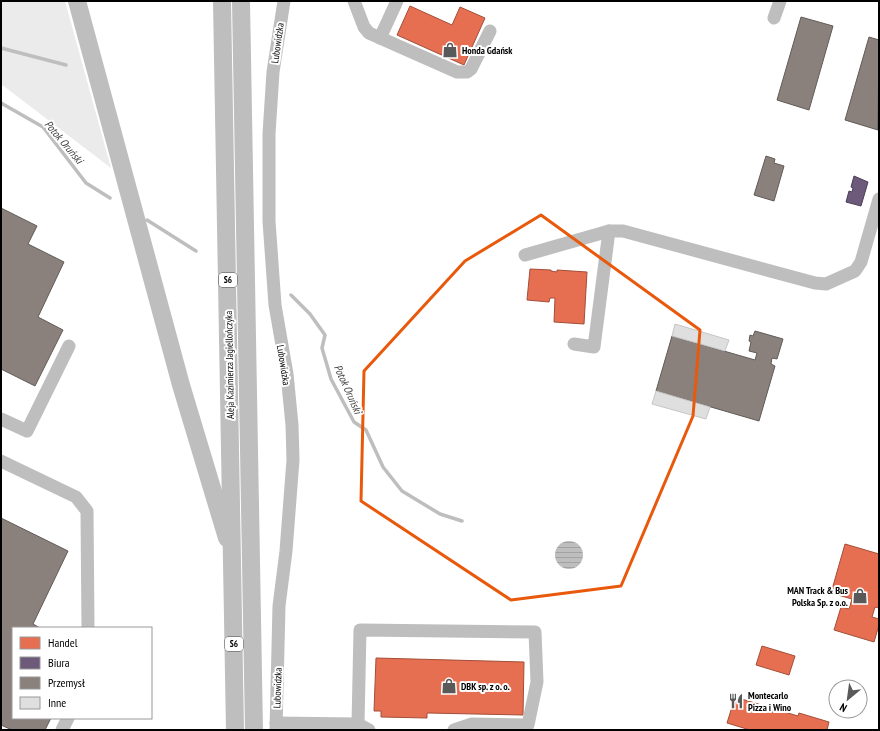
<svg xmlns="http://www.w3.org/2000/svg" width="880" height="731" viewBox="0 0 880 731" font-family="'PT Sans Narrow',sans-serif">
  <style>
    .grass { fill: #ebebeb }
    .water { fill: url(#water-rules) }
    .shops { fill: #e76f51; stroke: #a24e39 }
    .offices { fill: #6d597a; stroke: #4c3e55 }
    .industry { fill: #8a817c; stroke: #615a57 }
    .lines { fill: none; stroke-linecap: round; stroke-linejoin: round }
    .stream { stroke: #bebebe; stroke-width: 3.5 }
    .building { fill: #dfdfdf; stroke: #c6c6c6 }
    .minor { stroke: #bebebe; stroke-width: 13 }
    .highway { stroke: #bebebe; stroke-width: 18 }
    .marked { fill: none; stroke: #e8590c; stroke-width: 3; stroke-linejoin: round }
    .labels { text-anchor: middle; stroke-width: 4; stroke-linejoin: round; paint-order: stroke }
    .shield { fill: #fff; stroke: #4c4c4c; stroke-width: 1 }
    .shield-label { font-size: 9px; font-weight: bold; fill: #000 }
    .street-label { font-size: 10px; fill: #000; stroke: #fff }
    .poi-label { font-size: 10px; font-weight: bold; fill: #000; stroke: #fff; text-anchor: start }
    .water-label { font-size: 11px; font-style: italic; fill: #434343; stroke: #fff }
  </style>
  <defs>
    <pattern id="water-rules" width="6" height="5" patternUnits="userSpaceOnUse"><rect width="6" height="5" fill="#bebebe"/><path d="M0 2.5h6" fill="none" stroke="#a2a2a2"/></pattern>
  </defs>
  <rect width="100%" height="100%" fill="#fff"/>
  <!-- grass -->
  <path class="grass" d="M 1,1 L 65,1 L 111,168 L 1,84 Z"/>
  <!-- water -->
  <circle class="water" cx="569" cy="555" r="14"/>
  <!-- shops -->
  <g class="shops">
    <path d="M 410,6 L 452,25 L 460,7 L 485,18 L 464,65 L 397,35 Z"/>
    <path d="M 530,269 L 551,270 L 551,271 L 557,272 L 557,270 L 587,272 L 584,324 L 554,322 L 555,298 L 550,298 L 549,302 L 527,300 Z"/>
    <path d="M 845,544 L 879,554 L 879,608 L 875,607 L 872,617 L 879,619 L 879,625 L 874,642 L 834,630 L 841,607 L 849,609 L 852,599 L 831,593 Z"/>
    <path d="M 762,646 L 795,656 L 789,675 L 756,665 Z"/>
    <path d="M 376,658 L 524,662 L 523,715 L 427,713 L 427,718 L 381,717 L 381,711 L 374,711 Z"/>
    <path d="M 735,697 L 798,716 L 799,713 L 829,722 L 827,730 L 750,730 L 727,723 Z"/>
  </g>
  <!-- offices -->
  <path class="offices" d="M 854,176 L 868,182 L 861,206 L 846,202 L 849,191 L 852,192 L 853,188 L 851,187 Z"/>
  <!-- industry -->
  <g class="industry">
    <path d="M 801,17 L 833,26 L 809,110 L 777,100 Z"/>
    <path d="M 869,37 L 879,40 L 878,130 L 845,120 Z"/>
    <path d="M 766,156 L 775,159 L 774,163 L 784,166 L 774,201 L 754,195 Z"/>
    <path d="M 1,208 L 37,226 L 28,244 L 64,262 L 38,317 L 63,330 L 35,386 L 1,369 Z"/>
    <path d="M 755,331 L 783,339 L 777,359 L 772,358 L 771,364 L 775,366 L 759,421 L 656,391 L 672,336 L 755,360 L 757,353 L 749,351 L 751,342 L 749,341 L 750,335 L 753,336 Z"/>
    <path d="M 1,518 L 68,551 L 33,624 L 40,628 L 13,628 L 13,718 L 51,718 L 45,730 L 12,730 L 1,725 Z"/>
  </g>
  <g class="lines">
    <!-- stream -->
    <g class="stream">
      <path d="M 1,48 L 66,65"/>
      <path d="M 1,103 L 43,127 L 86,183 L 110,198"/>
      <path d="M 147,220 L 196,251"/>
      <path d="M 291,295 L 310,314 L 325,335 L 322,348 L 331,379 L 354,422 L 366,430 L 383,467 L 402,491 L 440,514 L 462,521"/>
    </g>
  </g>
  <!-- building -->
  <g class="building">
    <path d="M 675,324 L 729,340 L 725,351 L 672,336 Z"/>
    <path d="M 656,391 L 710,407 L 706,419 L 652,404 Z"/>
  </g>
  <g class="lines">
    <!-- minor -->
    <g class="minor">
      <path d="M 354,1 L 364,27 L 369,33 L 457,72 L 467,72 L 471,69 L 490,31"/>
      <path d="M 774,18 L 780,1"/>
      <path d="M 380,38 L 397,1"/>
      <path d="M 525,255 L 609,231 L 623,231 L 815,283 L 826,284 L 855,271 L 861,262 L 879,199"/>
      <path d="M 574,344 L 594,347 L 609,231"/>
      <path d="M 1,419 L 27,431 L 69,346"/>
      <path d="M 1,461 L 76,497 L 87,511 L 88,628"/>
      <path d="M 276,723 L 358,724 L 369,730"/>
      <path d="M 358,724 L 360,630 L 535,632 L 537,682 L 528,725 L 472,724 L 454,730"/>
      <path d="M 62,730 L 68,718"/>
      <path d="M 276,730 L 279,606 L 286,551 L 293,460 L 292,425 L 287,374 L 275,305 L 269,221 L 269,134 L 273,72 L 284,1"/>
    </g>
    <!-- highway -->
    <g class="highway">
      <path d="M 77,1 L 181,385 L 227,538"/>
      <path d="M 222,1 L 235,730"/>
      <path d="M 241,1 L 254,730"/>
    </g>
  </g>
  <!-- marked area -->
  <path class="marked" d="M 541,215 L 700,330 L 693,416 L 621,586 L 511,600 L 361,501 L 364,371 L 465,261 Z"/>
  <!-- icons -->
  <defs>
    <g id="shop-bare" transform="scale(1.2)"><path d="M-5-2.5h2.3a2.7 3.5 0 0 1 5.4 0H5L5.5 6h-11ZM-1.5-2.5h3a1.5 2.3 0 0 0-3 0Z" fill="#595959" stroke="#fff" stroke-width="2.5" paint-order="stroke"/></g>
    <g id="restaurant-bare" transform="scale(1.2)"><path d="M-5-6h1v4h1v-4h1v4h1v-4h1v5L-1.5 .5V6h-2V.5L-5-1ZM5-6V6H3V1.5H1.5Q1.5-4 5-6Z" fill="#595959" stroke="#fff" stroke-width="2.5" paint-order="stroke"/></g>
  </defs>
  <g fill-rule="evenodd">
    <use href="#shop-bare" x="450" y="50"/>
    <use href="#shop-bare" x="860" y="596"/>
    <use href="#shop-bare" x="449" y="686"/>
    <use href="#restaurant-bare" x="736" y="701"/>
  </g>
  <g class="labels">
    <!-- shield labels -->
    <g class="shield">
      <rect x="219" y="273" width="18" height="14" rx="3"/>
      <rect x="225" y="637" width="18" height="14" rx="3"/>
    </g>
    <g class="shield-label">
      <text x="228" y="283">S6</text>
      <text x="234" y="647">S6</text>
    </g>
    <!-- street labels -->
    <g class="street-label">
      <text transform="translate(277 43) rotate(-82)" y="4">Lubowidzka</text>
      <text transform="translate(229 365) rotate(-91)" y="4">Aleja Kazimierza Jagiellończyka</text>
      <text transform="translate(284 365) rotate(81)" y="4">Lubowidzka</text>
      <text transform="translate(277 688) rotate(-88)" y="4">Lubowidzka</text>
    </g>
    <!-- poi labels -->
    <g class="poi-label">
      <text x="462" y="54">Honda Gdańsk</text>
      <text x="848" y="594" text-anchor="end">MAN Track &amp; Bus<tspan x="848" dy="12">Polska Sp. z o.o.</tspan></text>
      <text x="461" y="690">DBK sp. z o. o.</text>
      <text x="748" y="699">Montecarlo<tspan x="748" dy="12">Pizza i Wino</tspan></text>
    </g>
    <!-- water labels -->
    <g class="water-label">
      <text transform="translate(64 142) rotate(50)" y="4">Potok Oruński</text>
      <text transform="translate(348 389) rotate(66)" y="4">Potok Oruński</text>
    </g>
  </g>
  <!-- border -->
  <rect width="880" height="731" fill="none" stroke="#000000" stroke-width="4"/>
  <!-- legend -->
  <rect x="12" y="627" width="140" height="92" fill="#ffffff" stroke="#999999"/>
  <rect x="20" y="637" width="20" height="12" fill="#e76f51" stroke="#999999"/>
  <text x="48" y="647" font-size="12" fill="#000000">Handel</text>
  <rect x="20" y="657" width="20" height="12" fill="#6d597a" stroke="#999999"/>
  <text x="48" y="667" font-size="12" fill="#000000">Biura</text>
  <rect x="20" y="677" width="20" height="12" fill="#8a817c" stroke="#999999"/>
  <text x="48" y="687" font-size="12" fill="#000000">Przemysł</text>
  <rect x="20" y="697" width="20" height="12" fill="#dfdfdf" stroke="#999999"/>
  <text x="48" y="707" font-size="12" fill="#000000">Inne</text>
  <!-- north arrow -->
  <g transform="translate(848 699) rotate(209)"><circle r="19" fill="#ffffff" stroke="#999999"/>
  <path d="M0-3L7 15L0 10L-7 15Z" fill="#595959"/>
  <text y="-6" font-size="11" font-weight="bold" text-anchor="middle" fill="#000000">N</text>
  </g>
</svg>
